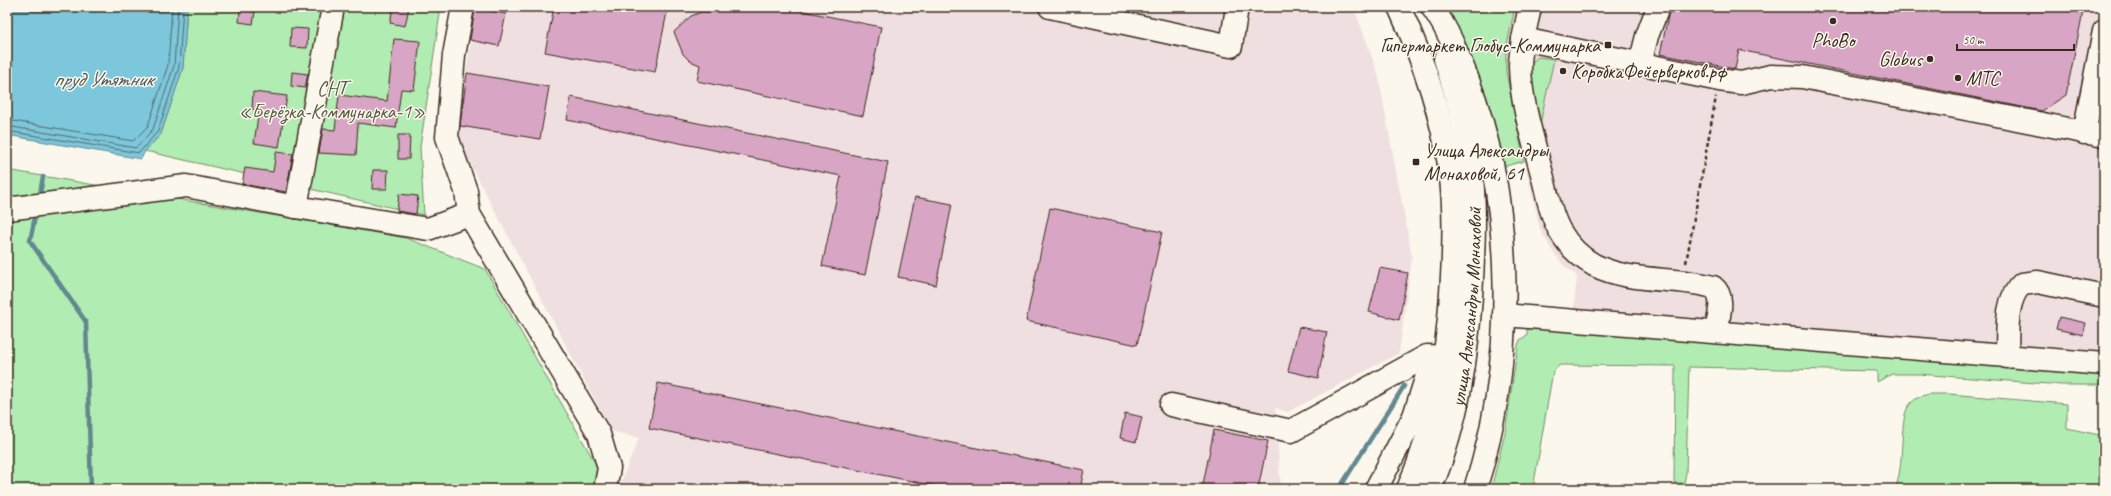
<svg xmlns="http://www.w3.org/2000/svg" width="2111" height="496" viewBox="0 0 2111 496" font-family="Caveat,sans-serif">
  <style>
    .built { fill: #f0dfe0 }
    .green { fill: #b1ecb2; stroke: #768b68 }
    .water { fill: #7cc7db; stroke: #62888f }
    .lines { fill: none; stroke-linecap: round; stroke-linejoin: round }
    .shore { stroke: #55696a; stroke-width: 1 }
    .stream { stroke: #62888f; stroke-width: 4.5 }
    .building { fill: #d8a6c4; stroke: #3b2a1e }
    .minor-casing { stroke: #3b2a1e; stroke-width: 25 }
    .major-casing { stroke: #3b2a1e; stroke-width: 25 }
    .path { stroke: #3b2a1e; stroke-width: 2.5; stroke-dasharray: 4 3; stroke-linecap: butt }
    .minor { stroke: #fbf7ec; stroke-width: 22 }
    .major { stroke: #fbf7ec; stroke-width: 22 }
    .poi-dot { fill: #3b2a1e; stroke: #fbf7ec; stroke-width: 1.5 }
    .labels { text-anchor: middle; stroke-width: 3; stroke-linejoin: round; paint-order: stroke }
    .poi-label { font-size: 20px; fill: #3b2a1e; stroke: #fbf7ec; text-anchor: start }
    .park-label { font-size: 20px; fill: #585a43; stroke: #fbf7ec }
    .street-label { font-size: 20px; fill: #3b2a1e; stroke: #fbf7ec }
    .water-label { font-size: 21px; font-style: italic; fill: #4e5957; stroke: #fbf7ec }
  </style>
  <rect width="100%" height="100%" fill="#fbf7ec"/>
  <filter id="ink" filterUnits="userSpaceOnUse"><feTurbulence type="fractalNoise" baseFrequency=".025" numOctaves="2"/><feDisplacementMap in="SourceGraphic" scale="8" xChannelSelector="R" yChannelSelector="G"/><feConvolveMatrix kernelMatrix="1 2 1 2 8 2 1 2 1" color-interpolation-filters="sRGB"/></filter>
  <g filter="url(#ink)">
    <!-- built -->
    <g class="built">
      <path d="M 478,7 L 1354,7 L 1378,74 L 1412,257 L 1399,353 L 1288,412 L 1275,408 L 1281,489 L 618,489 L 639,438 L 611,431 L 456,137 L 470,47 Z"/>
      <path d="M 1515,7 L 2104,7 L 2104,378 L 1571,335 L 1577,276 L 1563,265 L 1551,249 L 1540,229 L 1511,102 L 1506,72 L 1506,50 Z"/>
    </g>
    <!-- green -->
    <g class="green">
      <path d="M 187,7 L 441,7 L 420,147 L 424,215 L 145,151 L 161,134 L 183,68 Z"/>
      <path d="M 1446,7 L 1515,7 L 1506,50 L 1506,72 L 1524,161 L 1502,167 L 1466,49 Z"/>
      <path d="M 1538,57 L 1554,59 L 1540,124 L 1529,89 L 1531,63 Z"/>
      <path d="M 7,170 L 406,238 L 485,269 L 597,466 L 594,489 L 7,489 Z"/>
      <path d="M 1543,328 L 2104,373 L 2104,385 L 2061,385 L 1919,374 L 1892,374 L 1877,382 L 1877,371 L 1689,367 L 1686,473 L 1684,483 L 1674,483 L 1675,366 L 1560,365 L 1553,371 L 1533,489 L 1491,489 L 1505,433 L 1518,345 L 1520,340 L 1527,335 L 1527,329 Z"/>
      <path d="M 1929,394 L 1949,394 L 2067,404 L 2067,428 L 2104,436 L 2104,489 L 1895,489 C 1905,466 1899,421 1908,407 C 1913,399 1920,396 1929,394 Z"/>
    </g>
    <!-- water -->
    <path class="water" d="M 7,7 L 187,7 L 183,68 L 161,134 L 145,151 L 141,159 L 7,135 Z"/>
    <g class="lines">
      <!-- shore -->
      <g class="shore">
        <path d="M 7,120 L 133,141 L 148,126 L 168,65 L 172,7"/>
        <path d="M 7,126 L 136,148 L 153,129 L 174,66 L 178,7"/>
        <path d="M 7,131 L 139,153 L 158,131 L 179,67 L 183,7"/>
      </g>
      <!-- stream -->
      <g class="stream">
        <path d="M 39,199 L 43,177"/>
        <path d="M 36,212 L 30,241 L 86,322 L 91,489"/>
        <path d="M 1339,489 L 1404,386"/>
      </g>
    </g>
    <!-- building -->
    <g class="building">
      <path d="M 393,7 L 409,7 L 405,26 L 390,23 Z"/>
      <path d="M 554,7 L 668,7 L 655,72 L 545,52 Z"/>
      <path d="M 712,7 L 783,7 L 881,27 L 863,116 L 697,81 L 700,65 L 690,61 L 683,54 L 674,32 L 691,16 L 701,12 L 711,12 Z"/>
      <path d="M 1670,7 L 2084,7 L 2066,95 L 2042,111 L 1739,50 L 1735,69 L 1660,54 Z"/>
      <path d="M 475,8 L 506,14 L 499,46 L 470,40 Z"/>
      <path d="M 240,10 L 255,12 L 253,24 L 239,22 Z"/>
      <path d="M 291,28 L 308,29 L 307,48 L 290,47 Z"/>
      <path d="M 394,39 L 420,41 L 414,90 L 401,89 L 396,128 L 358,123 L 356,155 L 319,153 L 323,129 L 335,130 L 339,95 L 387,101 Z"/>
      <path d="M 292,72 L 308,74 L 305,88 L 291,86 Z"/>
      <path d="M 467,73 L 549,87 L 540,139 L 460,126 Z"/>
      <path d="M 253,92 L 287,96 L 279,147 L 254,143 L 259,110 L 252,109 Z"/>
      <path d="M 571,97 L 888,162 L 865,275 L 822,266 L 841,176 L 567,120 Z"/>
      <path d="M 398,135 L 410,135 L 409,159 L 398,159 Z"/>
      <path d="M 276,152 L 293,154 L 286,192 L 242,184 L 245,168 L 273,172 Z"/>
      <path d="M 373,170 L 388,170 L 387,189 L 372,189 Z"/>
      <path d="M 399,194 L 418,196 L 416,214 L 397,211 Z"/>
      <path d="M 915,197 L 952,204 L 936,285 L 898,277 Z"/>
      <path d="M 1050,208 L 1162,232 L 1137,345 L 1026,321 Z"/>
      <path d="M 1380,268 L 1408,273 L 1399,320 L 1369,312 Z"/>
      <path d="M 2059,317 L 2086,323 L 2083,335 L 2056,329 Z"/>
      <path d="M 1299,327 L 1327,332 L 1318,378 L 1288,371 Z"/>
      <path d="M 658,383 L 1084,470 L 1080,489 L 951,489 L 649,428 Z"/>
      <path d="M 1125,413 L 1142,417 L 1136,442 L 1120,438 Z"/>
      <path d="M 1214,430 L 1268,441 L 1258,489 L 1202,489 Z"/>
    </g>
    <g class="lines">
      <!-- minor casing -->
      <g class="minor-casing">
        <g id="minor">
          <path d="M 463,7 L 454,55 L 447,137 L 466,191 L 469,214 L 599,434 L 609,468 L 605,489"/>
          <path d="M 1050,7 L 1231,46 L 1237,7"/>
          <path d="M 1530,7 C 1526,27 1520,46 1520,67 C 1521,103 1533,139 1542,174 C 1547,193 1550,214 1560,231 C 1568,245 1580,257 1594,265 C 1632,284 1674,276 1713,287 C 1726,297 1718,318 1716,332"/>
          <path d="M 1523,39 L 1719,80 L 1741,83 L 1771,76 L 1802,77 L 2104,136"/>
          <path d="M 1640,64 L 1647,36 L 1658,7"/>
          <path d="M 2084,133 L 2104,31"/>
          <path d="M 296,207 L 333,7"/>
          <path d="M 7,209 L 186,186 L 296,207 L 428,229 L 469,214"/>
          <path d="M 1504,315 L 2104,364"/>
          <path d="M 2007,357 C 2008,335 2004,300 2022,284 L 2038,282 L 2104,296"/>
          <path d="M 1171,405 L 1291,431 L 1427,356 L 1446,357"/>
        </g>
      </g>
      <!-- major casing -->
      <g class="major-casing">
        <g id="major">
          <path d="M 1399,7 C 1423,59 1442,114 1450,171 C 1455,206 1454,242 1452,277 C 1448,350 1438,421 1408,489"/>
          <path d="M 1432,7 C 1448,29 1458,55 1468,80 C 1515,204 1516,363 1475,489"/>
          <path d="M 1376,489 L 1414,416 L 1433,357"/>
          <path id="s1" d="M 1430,489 C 1459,423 1468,351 1472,280 C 1474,241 1476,201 1470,162 C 1465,127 1456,93 1445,59"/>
        </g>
      </g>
      <!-- path -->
      <path class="path" d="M 1686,263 L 1716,97"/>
      <!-- minor -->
      <use href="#minor" class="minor"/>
      <!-- major -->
      <use href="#major" class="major"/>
    </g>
  </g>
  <!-- markers -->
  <g class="poi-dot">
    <circle cx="1833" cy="21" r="4"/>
    <rect x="1604" y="41" width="8" height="8" rx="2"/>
    <circle cx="1930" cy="59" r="4"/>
    <circle cx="1563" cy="71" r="4"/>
    <circle cx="1958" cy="78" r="4"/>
    <rect x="1412" y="158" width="8" height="8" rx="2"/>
  </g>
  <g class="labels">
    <!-- poi labels -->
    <g class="poi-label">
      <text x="1833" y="47" text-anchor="middle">PhoBo</text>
      <text x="1600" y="52" text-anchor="end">Гипермаркет Глобус-Коммунарка</text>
      <text x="1922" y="66" text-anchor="end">Globus</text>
      <text x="1571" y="78">КоробкаФейерверков.рф</text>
      <text x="1966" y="85">МТС</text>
      <text x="1424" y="157">Улица Александры<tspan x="1424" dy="23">Монаховой, 61</tspan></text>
    </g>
    <!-- park labels -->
    <g class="park-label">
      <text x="332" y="95">СНТ<tspan x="332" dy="23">«Берёзка-Коммунарка-1»</tspan></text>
    </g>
    <!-- street labels -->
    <g class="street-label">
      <text dy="7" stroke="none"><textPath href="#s1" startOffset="187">улица Александры Монаховой</textPath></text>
    </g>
    <!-- water labels -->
    <g class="water-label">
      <text x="103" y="86">пруд Утятник</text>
    </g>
  </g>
  <!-- margin -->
  <rect width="2111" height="496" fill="none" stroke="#fbf7ec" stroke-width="24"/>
  <rect x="12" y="12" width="2087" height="472" fill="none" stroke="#3b2a1e" stroke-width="1.5" filter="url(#ink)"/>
  <!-- scale -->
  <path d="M1957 44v6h117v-6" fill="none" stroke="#3b2a1e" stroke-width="2"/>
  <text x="1963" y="44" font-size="12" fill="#3b2a1e" stroke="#fbf7ec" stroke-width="3" paint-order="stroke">50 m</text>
</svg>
